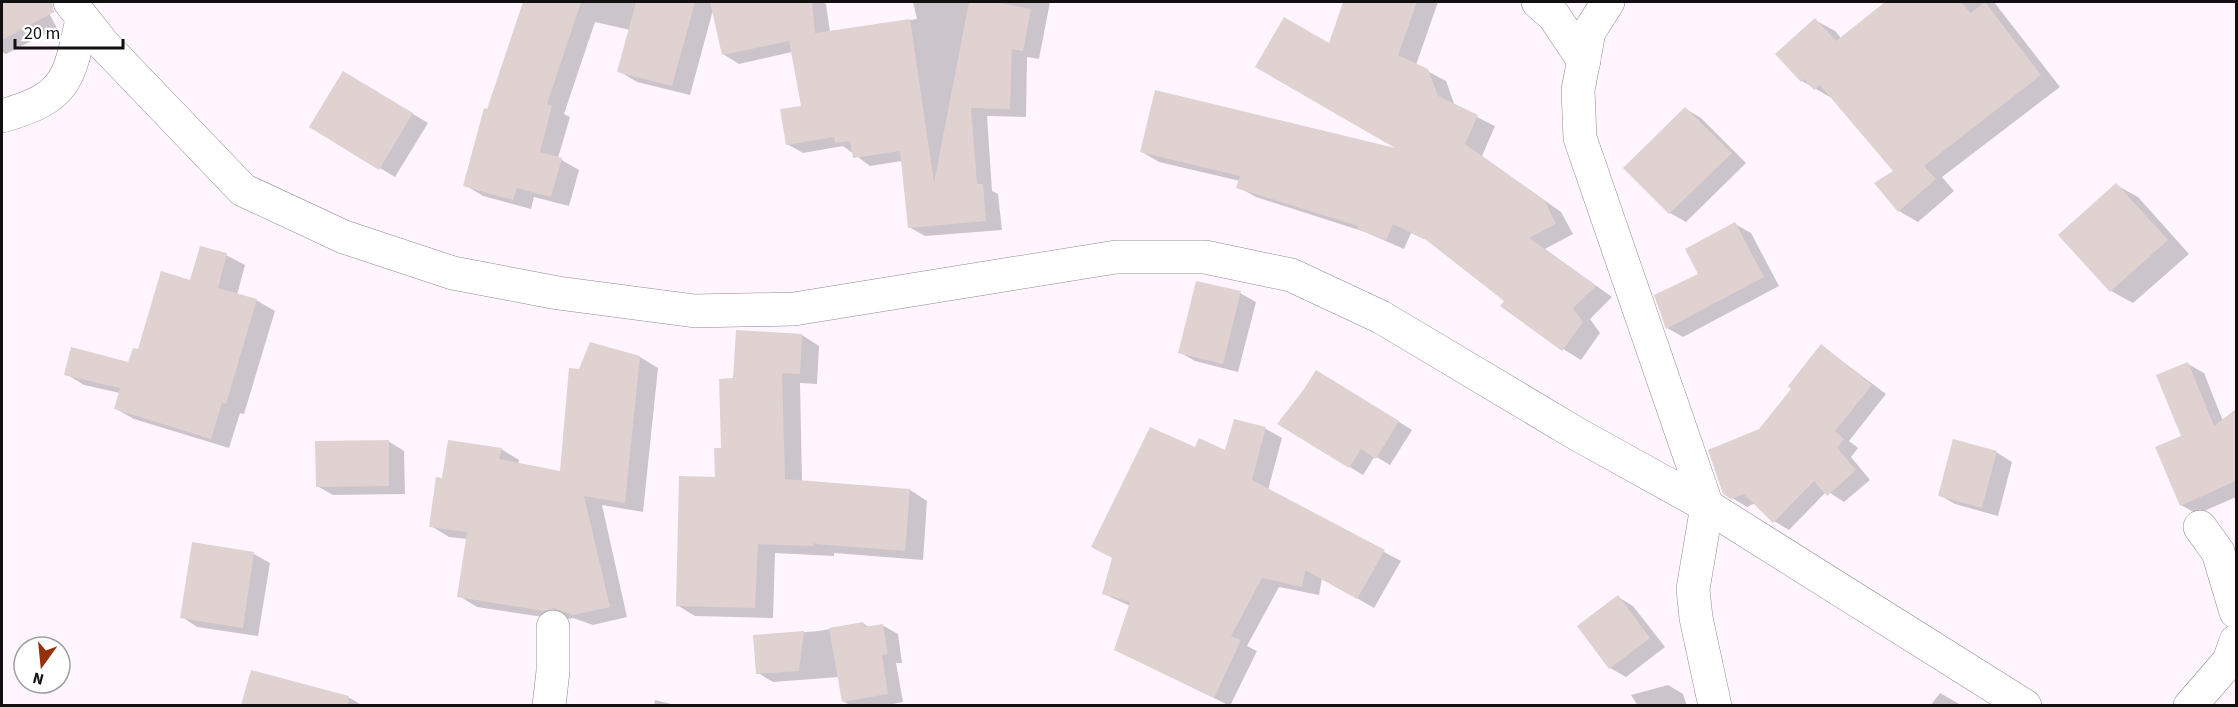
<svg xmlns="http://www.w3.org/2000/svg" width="2238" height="707" viewBox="0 0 2238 707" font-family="'Source Sans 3',sans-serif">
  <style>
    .shadow { fill: #0003 }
    .building { fill: #e0d2d1 }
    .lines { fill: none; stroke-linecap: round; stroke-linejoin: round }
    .minor-casing { stroke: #90888f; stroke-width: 34 }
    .minor { stroke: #fff; stroke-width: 33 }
  </style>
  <rect width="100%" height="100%" fill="#fff5fe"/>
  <!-- shadow -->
  <g class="shadow">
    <path d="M 2,2 L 43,2 L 57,28 L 6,54 L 2,52 Z"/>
    <path d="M 524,2 L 821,2 L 826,4 L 830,32 L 917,19 L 913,2 L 1050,2 L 1039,59 L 1027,57 L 1026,117 L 987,116 L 992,191 L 998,194 L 1002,230 L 925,236 L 909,227 L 902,161 L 870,166 L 843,146 L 803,153 L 787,144 L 802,107 L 792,52 L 739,64 L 723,54 L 713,10 L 690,95 L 637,82 L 619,71 L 630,30 L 595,22 L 564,114 L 570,117 L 558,158 L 579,170 L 569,206 L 534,197 L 531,209 L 483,196 L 465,185 Z"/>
    <path d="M 1345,2 L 1438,2 L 1416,65 L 1446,81 L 1455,106 L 1495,126 L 1482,156 L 1561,212 L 1573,234 L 1545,249 L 1612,297 L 1590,319 L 1600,333 L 1581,360 L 1563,349 L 1506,300 L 1433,243 L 1411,233 L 1404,249 L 1365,232 L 1256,197 L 1238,187 L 1240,181 L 1159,162 L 1142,152 L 1401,152 L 1330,45 Z"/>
    <path d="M 1888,2 L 1994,2 L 2060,87 L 1942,177 L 1954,191 L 1918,222 L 1899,211 L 1877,183 L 1895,171 L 1835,100 L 1802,81 L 1815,20 L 1835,31 L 1842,39 Z"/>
    <path d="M 344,73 L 428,123 L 395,177 L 380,168 Z"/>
    <path d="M 1686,109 L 1701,118 L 1746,163 L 1686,222 L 1670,213 Z"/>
    <path d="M 2116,185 L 2138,197 L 2189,254 L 2133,303 L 2111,291 Z"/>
    <path d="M 1735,224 L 1751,233 L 1779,286 L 1683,337 L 1667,328 Z"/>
    <path d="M 226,255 L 245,265 L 237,295 L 256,300 L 275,311 L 244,414 L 240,413 L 229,448 L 134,419 L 116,409 L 120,393 L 84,385 L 66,374 L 129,364 L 192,281 Z"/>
    <path d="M 1240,293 L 1256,302 L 1238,372 L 1195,361 L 1179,352 Z"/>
    <path d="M 802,335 L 819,346 L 817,384 L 800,383 L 802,482 L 910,490 L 927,501 L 923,560 L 834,553 L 834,556 L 775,553 L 773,618 L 695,616 L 677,605 L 716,479 L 734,380 Z"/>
    <path d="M 1822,346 L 1886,394 L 1849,441 L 1858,448 L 1851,457 L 1870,480 L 1844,502 L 1827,491 L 1789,530 L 1774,521 L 1755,503 L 1747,507 L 1724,493 L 1760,430 L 1793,389 Z"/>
    <path d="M 640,357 L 658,368 L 643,512 L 602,505 L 627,617 L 593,625 L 573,618 L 563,620 L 477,607 L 459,596 L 467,539 L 449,537 L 431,526 L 443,480 L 501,449 L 519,460 L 518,465 L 561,473 L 580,371 Z"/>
    <path d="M 2188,364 L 2204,373 L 2223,421 L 2236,411 L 2236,497 L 2197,514 L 2181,505 Z"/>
    <path d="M 1330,379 L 1412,430 L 1390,465 L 1375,456 L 1363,475 L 1279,423 Z"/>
    <path d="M 1235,420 L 1266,429 L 1282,438 L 1268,490 L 1401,561 L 1374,608 L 1322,578 L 1319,595 L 1279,587 L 1247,646 L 1257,651 L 1230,706 L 1116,650 L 1130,606 L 1104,594 L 1196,449 L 1226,452 Z"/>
    <path d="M 388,441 L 404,451 L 405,494 L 333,495 L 317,486 Z"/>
    <path d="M 1996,452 L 2012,462 L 1998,516 L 1955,504 L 1939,495 Z"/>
    <path d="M 193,544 L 254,554 L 270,563 L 258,636 L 197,627 L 182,617 Z"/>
    <path d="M 1618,597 L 1633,606 L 1665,647 L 1626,677 L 1610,668 Z"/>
    <path d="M 863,623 L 870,628 L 882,625 L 898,634 L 902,663 L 896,663 L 903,702 L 882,706 L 851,706 L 843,701 L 839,677 L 773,682 L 758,673 L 755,636 L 819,631 Z"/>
    <path d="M 252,671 L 350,698 L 363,706 L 243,706 Z"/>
    <path d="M 1668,685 L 1683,694 L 1687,706 L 1638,706 L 1631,695 Z"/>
    <path d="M 1940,693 L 1961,705 L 1962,706 L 1930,706 Z"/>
    <path d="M 655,700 L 679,706 L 654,706 Z"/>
  </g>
  <!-- building -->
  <g class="building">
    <path d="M 2,2 L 52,2 L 54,12 L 2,40 Z"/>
    <path d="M 523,2 L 581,2 L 547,104 L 552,106 L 540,152 L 562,158 L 551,197 L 517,188 L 513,200 L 463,186 L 484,108 L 487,109 Z"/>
    <path d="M 636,2 L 695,2 L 672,86 L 617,72 Z"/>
    <path d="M 710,2 L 812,2 L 815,33 L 910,19 L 934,183 L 969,2 L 995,2 L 1031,9 L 1023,51 L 1012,49 L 1010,109 L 971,108 L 977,184 L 983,184 L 986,221 L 908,228 L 900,151 L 853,158 L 850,141 L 835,143 L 834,137 L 786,145 L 780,109 L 801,106 L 789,41 L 722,55 Z"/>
    <path d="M 1343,2 L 1417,2 L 1398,55 L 1428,69 L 1438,96 L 1478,115 L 1465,144 L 1544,200 L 1556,224 L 1529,238 L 1596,286 L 1573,308 L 1583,322 L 1562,351 L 1500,306 L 1504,301 L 1425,239 L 1393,224 L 1386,240 L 1357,229 L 1358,226 L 1236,188 L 1240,176 L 1140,152 L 1155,90 L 1395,148 L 1255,67 L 1284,17 L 1329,43 Z"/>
    <path d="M 1885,2 L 1961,2 L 1971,13 L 1985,2 L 2041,75 L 1924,166 L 1936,179 L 1898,212 L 1874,183 L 1893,171 L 1820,85 L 1814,90 L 1804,79 L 1801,82 L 1775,54 L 1815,18 L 1836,41 Z"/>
    <path d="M 343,71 L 413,113 L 379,170 L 309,127 Z"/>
    <path d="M 1685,107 L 1732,153 L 1669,214 L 1623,168 Z"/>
    <path d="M 2116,183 L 2168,240 L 2110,292 L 2058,235 Z"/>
    <path d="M 1735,222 L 1764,277 L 1666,329 L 1654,295 L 1698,274 L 1685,249 Z"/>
    <path d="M 200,246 L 227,253 L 218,288 L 257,299 L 226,404 L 222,403 L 211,439 L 114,409 L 120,388 L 64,375 L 71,347 L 128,362 L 133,348 L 138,349 L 161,271 L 190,280 Z"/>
    <path d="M 1196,281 L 1241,291 L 1223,364 L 1178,353 Z"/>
    <path d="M 736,330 L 802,334 L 800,374 L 782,373 L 785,479 L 910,489 L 905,551 L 815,544 L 815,541 L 813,546 L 758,544 L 755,608 L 676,606 L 679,476 L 715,477 L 714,448 L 721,448 L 719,379 L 733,378 Z"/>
    <path d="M 590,342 L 640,356 L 625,503 L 584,496 L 610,607 L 573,615 L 554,608 L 544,611 L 457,597 L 467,532 L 429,527 L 436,477 L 442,478 L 448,440 L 502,448 L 499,459 L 560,471 L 569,368 L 579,369 Z"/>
    <path d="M 1821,344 L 1872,385 L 1835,431 L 1844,439 L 1837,448 L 1856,470 L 1827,496 L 1814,481 L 1773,523 L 1744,494 L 1731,499 L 1723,494 L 1708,450 L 1759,429 L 1791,389 L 1788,386 Z"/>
    <path d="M 2188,362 L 2214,426 L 2236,409 L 2236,481 L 2180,506 L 2155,447 L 2181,436 L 2156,375 Z"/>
    <path d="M 1316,370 L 1399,421 L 1376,459 L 1361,449 L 1349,468 L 1277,424 L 1304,389 Z"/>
    <path d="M 1234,419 L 1266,427 L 1252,480 L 1385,550 L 1357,599 L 1305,570 L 1302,587 L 1262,578 L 1231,636 L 1241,640 L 1214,698 L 1114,650 L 1130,602 L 1102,594 L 1112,558 L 1091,547 L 1150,427 L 1195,447 L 1199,438 L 1225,450 Z"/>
    <path d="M 1953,439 L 1997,451 L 1982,508 L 1938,496 Z"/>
    <path d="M 389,440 L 389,486 L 316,487 L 315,441 Z"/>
    <path d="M 192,542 L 254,552 L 243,628 L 180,618 Z"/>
    <path d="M 1618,595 L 1650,638 L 1609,669 L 1577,626 Z"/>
    <path d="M 863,622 L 864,627 L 883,624 L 888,654 L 882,655 L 888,694 L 842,702 L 829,628 Z"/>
    <path d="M 804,631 L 799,671 L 756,674 L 753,635 Z"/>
    <path d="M 251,670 L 349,696 L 348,705 L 241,705 Z"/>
  </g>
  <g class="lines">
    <!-- minor casing -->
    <g class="minor-casing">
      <g id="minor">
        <path d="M 70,2 L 104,45 L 243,190 L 344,237 L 453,273 L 558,293 L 695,311 L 794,309 L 1116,257 L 1205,257 L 1291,275 L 1381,317 L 1577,434 L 1707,506 L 2025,706"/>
        <path d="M 1538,2 L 1554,16 L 1584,61"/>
        <path d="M 1608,2 L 1589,32 L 1578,90 L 1580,138 L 1707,506 L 1693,589 L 1696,618 L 1715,706"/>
        <path d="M 2,116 C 66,98 69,81 82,19"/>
        <path d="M 2200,527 L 2218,552 L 2236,612"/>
        <path d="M 549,706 L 553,671 L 553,627"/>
        <path d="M 2190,706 L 2229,661 L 2236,641"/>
      </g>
    </g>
    <!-- minor -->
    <use href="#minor" class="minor"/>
  </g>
  <!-- border -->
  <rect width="2238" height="707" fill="none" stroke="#120f11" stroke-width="6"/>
  <!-- north arrow -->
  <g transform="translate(42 665) rotate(195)"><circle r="28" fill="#ffffff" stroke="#a09fa0" stroke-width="1.5"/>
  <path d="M0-4.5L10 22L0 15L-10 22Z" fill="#963009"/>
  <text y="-9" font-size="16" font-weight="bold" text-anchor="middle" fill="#120f11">N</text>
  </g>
  <!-- scale -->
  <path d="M15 39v9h108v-9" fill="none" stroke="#120f11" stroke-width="3"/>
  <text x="24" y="39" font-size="18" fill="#120f11" stroke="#ffffff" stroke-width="4.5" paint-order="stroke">20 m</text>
</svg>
